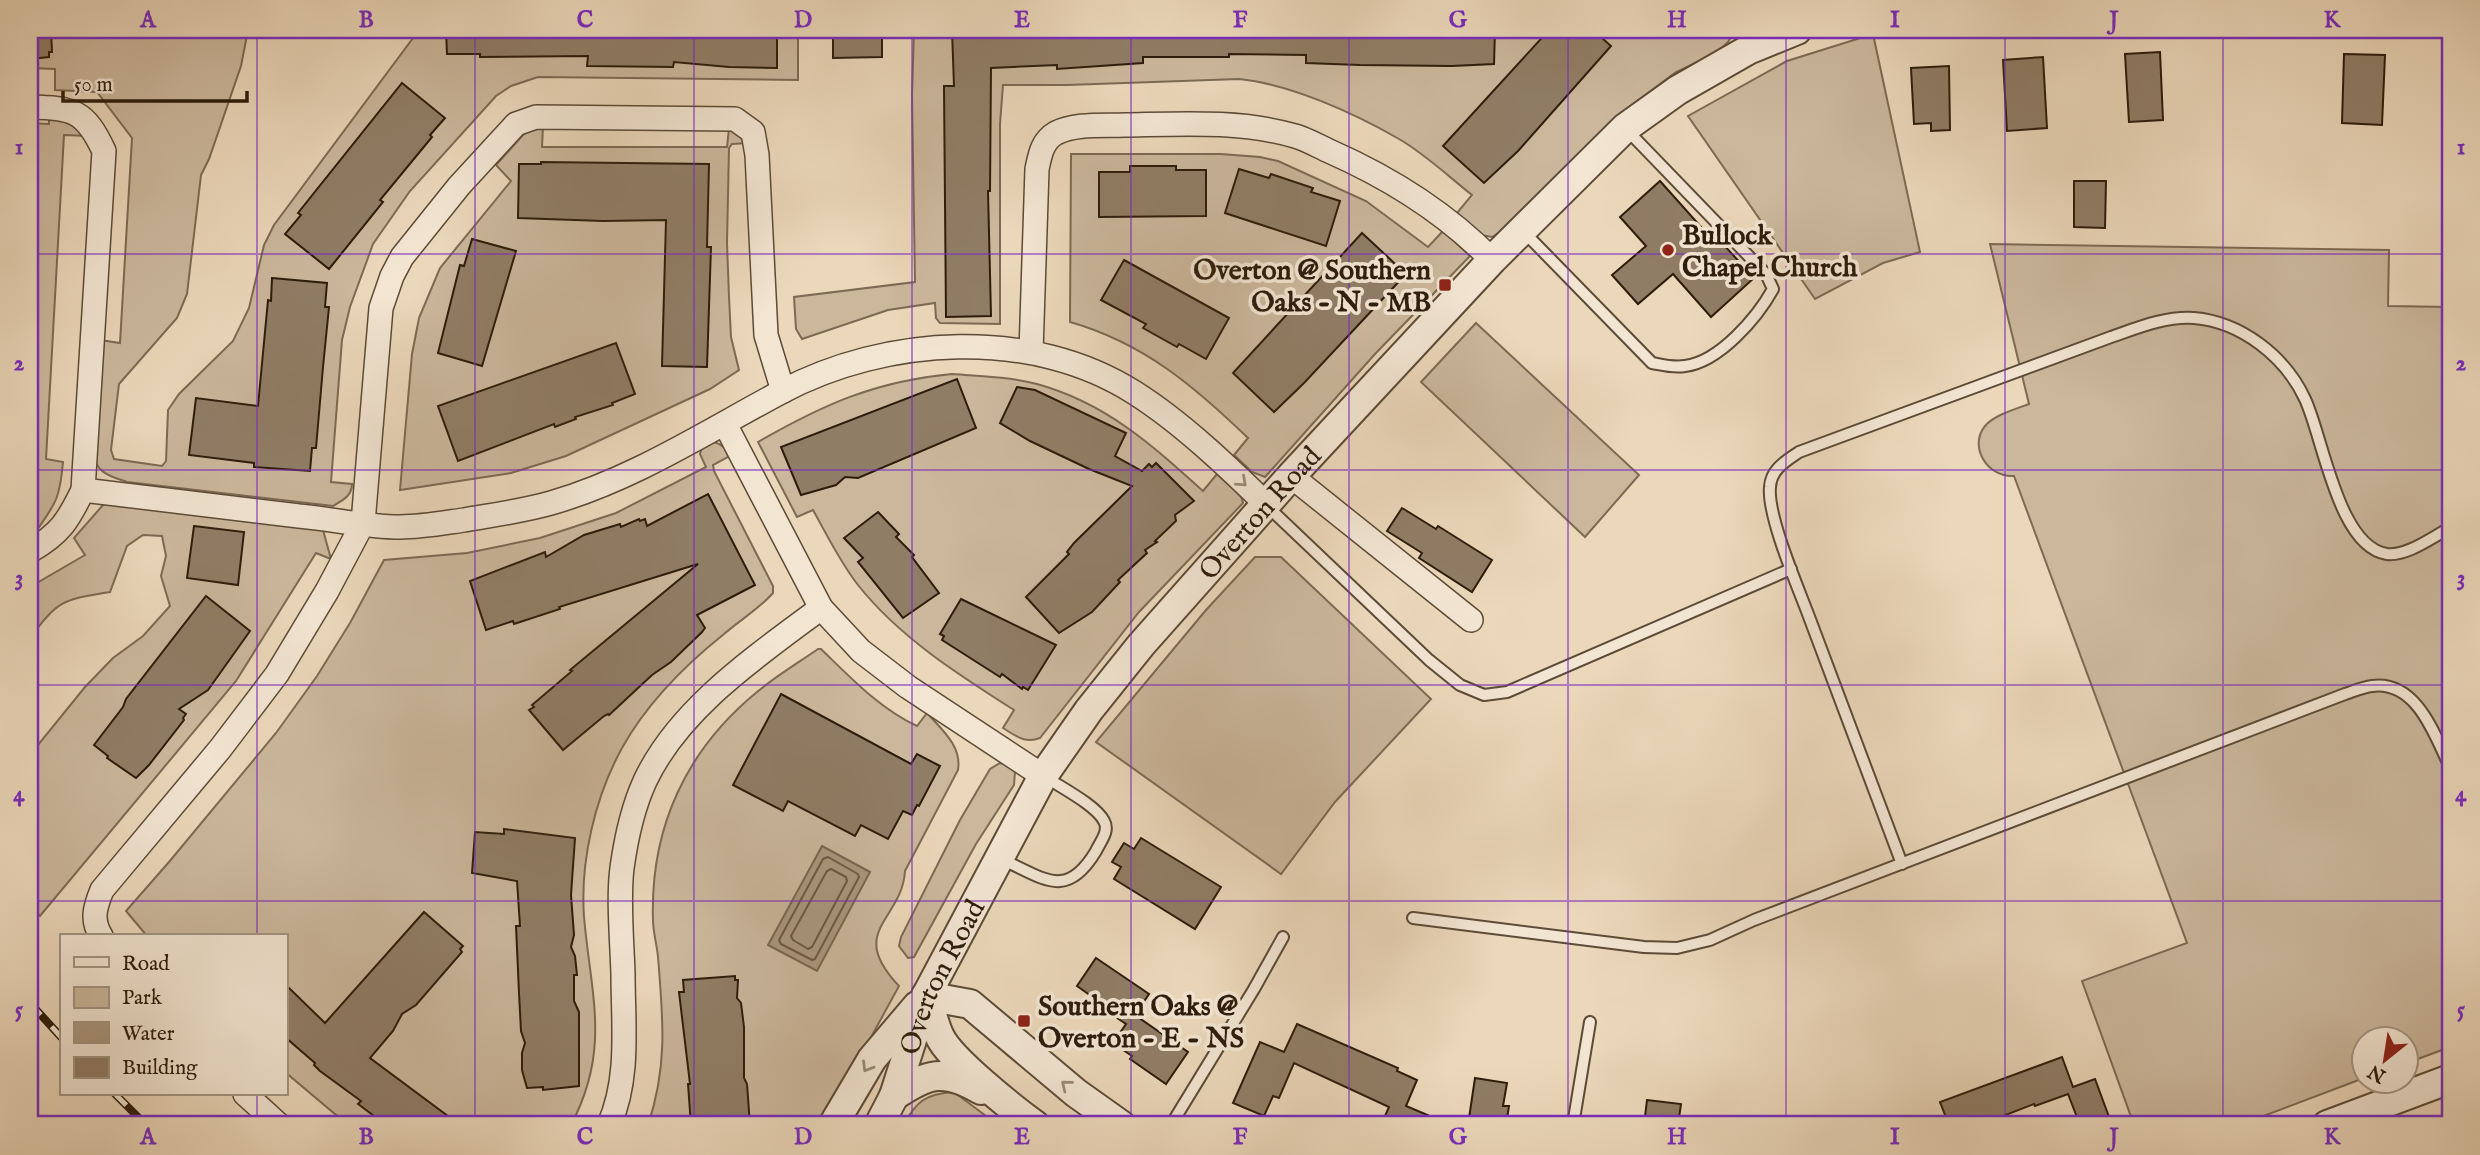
<svg xmlns="http://www.w3.org/2000/svg" width="2480" height="1155" viewBox="0 0 2480 1155" font-family="'IM FELL English',serif">
  <style>
    .green { fill: #cbb79c; stroke: #7c6a54; stroke-width: 2 }
    .water { fill: #aa977e; stroke: #786650; stroke-width: 2 }
    .lines { fill: none; stroke-linecap: round; stroke-linejoin: round }
    .shore { stroke: #6c5a44; stroke-width: 2 }
    .building { fill: #907d66; stroke: #2d1c0b; stroke-width: 2 }
    .service-casing { stroke: #5c4b37; stroke-width: 14 }
    .minor-casing { stroke: #5c4b37; stroke-width: 26 }
    .tertiary-casing { stroke: #5c4b37; stroke-width: 32 }
    .service { stroke: #f2e5d2; stroke-width: 10 }
    .minor { stroke: #f2e5d2; stroke-width: 23 }
    .tertiary { stroke: #f2e5d2; stroke-width: 28 }
    .rail-casing { stroke: #2d1c0b; stroke-width: 8 }
    .rail { stroke: #f2e5d2; stroke-width: 5; stroke-dasharray: 16; stroke-linecap: butt }
    .oneway { stroke: #998b78 }
    .grid { fill: none; stroke: #7b2cbf; stroke-width: 2; stroke-opacity: 0.55 }
    .poi-dot { fill: #8f2418; stroke: #f2e5d2; stroke-width: 2.5 }
    .labels { text-anchor: middle; stroke-width: 7; stroke-linejoin: round; paint-order: stroke }
    .poi-label { font-size: 28px; font-weight: bold; fill: #2d1c0b; stroke: #f2e5d2; text-anchor: start }
    .street-label { font-size: 28px; fill: #2d1c0b; stroke: #f2e5d2 }
    .neatline { fill: none; stroke: #7b2cbf; stroke-width: 2.5 }
    .grid-label { font-size: 23px; text-anchor: middle; font-weight: bold; fill: #7b2cbf }
  </style>
  <rect width="100%" height="100%" fill="#ebd7ba"/>
  <filter id="stains"><feTurbulence type="fractalNoise" baseFrequency=".00286" numOctaves="4"/><feColorMatrix values="0 0 0 0 .2 0 0 0 0 .09 0 0 0 0 .02 0 0 0 .5 -.17"/></filter>
  <radialGradient id="worn" r=".72"><stop offset=".6" stop-color="#630" stop-opacity="0"/><stop offset="1" stop-color="#630" stop-opacity=".3"/></radialGradient>
  <!-- green -->
  <g class="green">
    <path d="M 30,30 L 248,30 L 241,66 L 209,159 L 201,175 L 187,294 L 177,318 L 119,384 L 111,450 L 114,459 L 162,466 L 166,461 L 168,410 L 179,394 L 233,341 L 249,308 L 264,245 L 274,225 L 419,30 L 798,30 L 798,80 L 538,77 L 511,86 L 496,96 L 410,191 L 373,244 L 350,307 L 342,340 L 331,482 L 352,484 C 352,496 343,500 333,506 L 127,482 C 113,477 101,475 94,460 L 100,340 L 120,343 L 132,138 L 97,92 L 55,90 L 55,69 L 30,68 Z"/>
    <path d="M 914,30 L 1735,30 L 1728,42 L 1715,54 L 1676,72 L 1621,113 L 1503,230 L 1492,237 L 1481,235 L 1457,213 L 1472,195 C 1448,176 1425,154 1399,139 C 1354,113 1290,84 1239,79 L 1067,85 L 1003,85 L 1000,124 L 1000,324 L 940,323 L 936,318 L 935,303 L 888,310 L 802,339 L 796,329 L 794,297 L 915,282 L 912,96 Z"/>
    <path d="M 1873,34 L 1920,252 L 1883,263 L 1815,299 L 1688,116 L 1787,61 Z"/>
    <path d="M 49,112 L 64,114 L 88,136 L 64,135 L 46,459 L 63,462 C 60,496 57,502 37,530 L 30,519 L 30,123 L 49,124 Z"/>
    <path d="M 535,126 L 543,127 L 542,147 L 727,147 L 729,128 L 749,143 L 732,144 L 729,148 L 727,243 L 729,297 L 731,337 L 739,370 L 710,389 L 566,456 L 511,473 L 400,490 L 412,354 L 419,318 L 440,268 L 511,181 L 496,165 L 523,135 Z"/>
    <path d="M 1071,154 L 1221,154 L 1260,157 L 1278,161 L 1366,201 L 1428,247 L 1443,231 L 1470,256 L 1375,354 L 1265,477 L 1252,472 L 1234,455 L 1248,438 C 1195,387 1144,343 1070,322 Z"/>
    <path d="M 1990,244 L 2389,250 L 2388,306 L 2450,307 L 2450,1047 L 2407,1063 L 2406,1040 L 2364,1040 L 2364,1078 L 2253,1120 L 2238,1125 L 2134,1125 L 2082,981 L 2187,943 L 2014,476 C 1988,478 1968,447 1985,426 C 1994,415 2016,409 2029,404 Z"/>
    <path d="M 1476,323 L 1639,475 L 1585,537 L 1421,382 Z"/>
    <path d="M 952,374 C 980,376 1010,377 1037,384 C 1106,403 1152,445 1203,491 L 1217,474 L 1241,496 L 1243,503 L 1139,612 L 1040,738 C 1025,744 1016,736 1003,728 L 1014,710 C 959,675 899,637 858,585 C 840,562 827,535 813,510 L 797,517 L 758,442 C 824,404 876,381 952,374 Z"/>
    <path d="M 713,442 C 720,443 728,449 728,457 L 713,465 L 714,471 L 773,586 L 773,593 C 759,609 740,620 724,634 C 684,666 647,703 622,748 C 595,797 580,861 584,917 C 591,996 611,1049 571,1125 L 348,1125 L 285,1072 L 285,936 L 147,936 L 126,911 L 169,862 L 276,733 L 317,676 L 350,623 L 384,560 L 467,553 L 540,538 L 616,513 L 706,467 L 700,454 L 702,447 Z"/>
    <path d="M 110,503 L 323,530 L 331,559 L 316,553 L 236,681 L 40,916 L 30,905 L 30,750 L 38,745 L 85,687 L 113,658 L 143,636 L 170,606 L 161,576 L 166,556 L 162,536 L 143,535 L 127,546 L 110,592 C 63,600 59,599 30,638 L 30,587 L 85,555 L 74,538 L 103,505 Z"/>
    <path d="M 1255,557 L 1281,557 L 1431,699 L 1335,802 L 1281,874 L 1096,742 L 1206,610 Z"/>
    <path d="M 818,649 L 821,649 C 850,677 880,709 917,726 L 927,713 C 942,730 962,746 958,770 L 905,871 C 902,921 846,930 899,986 L 823,1125 L 648,1125 C 668,1065 663,1019 658,957 C 657,945 653,932 653,920 C 650,828 686,750 757,692 C 776,676 798,663 818,649 Z"/>
    <path d="M 1000,763 L 1011,766 L 1015,772 L 1014,785 L 976,844 L 914,957 L 908,958 L 899,946 L 901,937 L 960,820 L 990,769 Z"/>
    <path d="M 954,1092 L 998,1125 L 903,1125 C 917,1101 925,1094 954,1092 Z"/>
  </g>
  <!-- water -->
  <path class="water" d="M 822,846 L 870,872 L 817,971 L 768,945 Z"/>
  <g class="lines">
    <!-- shore -->
    <g class="shore">
      <path d="M 828,857 L 858,874 L 859,877 L 815,959 L 812,960 L 781,944 L 779,940 L 823,859 Z"/>
      <path d="M 831,869 L 846,877 L 847,881 L 812,947 L 808,949 L 793,940 L 791,936 L 827,871 Z"/>
    </g>
  </g>
  <!-- building -->
  <g class="building">
    <path d="M 30,30 L 51,30 L 52,52 L 49,52 L 49,57 L 30,59 Z"/>
    <path d="M 446,30 L 777,30 L 777,68 L 729,67 L 674,62 L 673,67 L 587,66 L 588,56 L 480,57 L 480,54 L 447,54 Z"/>
    <path d="M 833,30 L 882,30 L 882,57 L 833,58 Z"/>
    <path d="M 952,30 L 1495,30 L 1494,64 L 1452,66 L 1360,65 L 1306,63 L 1306,55 L 1229,54 L 1229,57 L 1143,57 L 1143,63 L 1057,69 L 1057,65 L 991,68 L 990,191 L 988,191 L 991,316 L 946,317 L 944,86 L 954,86 Z"/>
    <path d="M 1549,30 L 1593,30 L 1611,46 L 1518,151 L 1484,183 L 1443,146 Z"/>
    <path d="M 2160,52 L 2163,120 L 2129,122 L 2125,54 Z"/>
    <path d="M 2344,54 L 2385,55 L 2382,125 L 2342,123 Z"/>
    <path d="M 2043,57 L 2047,128 L 2007,131 L 2003,60 Z"/>
    <path d="M 1949,66 L 1950,130 L 1931,131 L 1931,123 L 1914,124 L 1911,68 Z"/>
    <path d="M 402,83 L 445,118 L 430,135 L 432,137 L 380,200 L 383,202 L 329,269 L 285,234 L 301,215 L 298,213 Z"/>
    <path d="M 541,162 L 709,164 L 707,247 L 711,247 L 707,367 L 662,366 L 666,220 L 603,221 L 518,218 L 519,164 L 541,164 Z"/>
    <path d="M 1130,166 L 1176,166 L 1176,170 L 1206,170 L 1206,216 L 1099,217 L 1099,172 L 1130,172 Z"/>
    <path d="M 1239,169 L 1269,178 L 1271,174 L 1313,188 L 1311,192 L 1340,201 L 1326,246 L 1225,213 Z"/>
    <path d="M 1660,181 L 1709,236 L 1713,233 L 1754,278 L 1711,317 L 1673,274 L 1638,304 L 1612,275 L 1646,246 L 1620,217 Z"/>
    <path d="M 2074,181 L 2106,181 L 2105,228 L 2074,227 Z"/>
    <path d="M 1362,233 L 1406,274 L 1304,383 L 1274,412 L 1233,373 Z"/>
    <path d="M 472,239 L 516,251 L 482,366 L 438,353 L 460,265 L 464,266 Z"/>
    <path d="M 1124,260 L 1229,318 L 1206,359 L 1179,344 L 1177,347 L 1143,328 L 1146,324 L 1101,300 Z"/>
    <path d="M 272,278 L 327,283 L 325,307 L 329,307 L 323,367 L 316,448 L 312,448 L 310,471 L 254,467 L 254,463 L 189,455 L 196,398 L 258,406 L 268,300 L 271,301 Z"/>
    <path d="M 616,343 L 635,394 L 612,403 L 613,405 L 575,417 L 576,419 L 555,427 L 554,424 L 458,461 L 438,406 Z"/>
    <path d="M 957,379 L 976,428 L 858,478 L 845,477 L 836,485 L 801,495 L 781,447 Z"/>
    <path d="M 1017,387 L 1035,390 L 1126,433 L 1115,456 L 1142,471 L 1149,464 L 1152,467 L 1156,463 L 1194,501 L 1175,515 L 1176,521 L 1155,541 L 1157,542 L 1145,550 L 1147,553 L 1118,580 L 1120,582 L 1092,612 L 1059,633 L 1026,597 L 1069,554 L 1067,552 L 1074,543 L 1132,486 L 1089,469 L 1030,441 L 1000,423 Z"/>
    <path d="M 708,494 L 755,585 L 697,615 L 705,628 L 702,632 L 671,662 L 652,675 L 609,715 L 608,714 L 604,716 L 563,750 L 529,710 L 534,707 L 532,705 L 572,671 L 570,670 L 698,564 L 559,607 L 560,609 L 514,624 L 513,621 L 486,630 L 470,581 L 545,552 L 546,557 L 584,535 L 620,524 L 621,527 L 639,519 L 640,521 L 645,519 L 647,526 Z"/>
    <path d="M 1402,508 L 1436,529 L 1438,526 L 1492,560 L 1472,592 L 1419,558 L 1422,553 L 1387,531 Z"/>
    <path d="M 878,512 L 899,534 L 896,537 L 914,555 L 912,557 L 939,593 L 903,618 L 858,562 L 863,558 L 844,538 Z"/>
    <path d="M 194,526 L 244,532 L 238,585 L 187,578 Z"/>
    <path d="M 206,596 L 250,631 L 208,690 L 179,709 L 186,714 L 183,718 L 184,720 L 149,765 L 136,778 L 107,758 L 108,756 L 94,745 L 123,707 L 126,699 Z"/>
    <path d="M 961,599 L 1056,645 L 1028,690 L 1023,687 L 1022,689 L 1002,674 L 1000,677 L 942,640 L 944,636 L 940,634 Z"/>
    <path d="M 781,694 L 911,764 L 917,754 L 940,766 L 919,806 L 917,805 L 912,815 L 903,811 L 888,839 L 861,825 L 855,836 L 788,801 L 783,811 L 733,785 Z"/>
    <path d="M 504,829 L 575,838 L 571,895 L 574,935 L 571,947 L 575,956 L 577,975 L 574,975 L 574,1001 L 579,1012 L 579,1086 L 543,1090 L 543,1087 L 527,1088 L 522,1070 L 522,1053 L 525,1043 L 521,1031 L 519,993 L 516,926 L 520,926 L 517,881 L 472,873 L 475,832 L 504,834 Z"/>
    <path d="M 1141,838 L 1221,887 L 1195,929 L 1114,879 L 1121,867 L 1112,862 L 1124,843 L 1134,849 Z"/>
    <path d="M 424,912 L 463,946 L 460,949 L 462,952 L 416,1005 L 402,1014 L 393,1031 L 370,1058 L 460,1125 L 386,1125 L 358,1104 L 361,1101 L 320,1071 L 314,1065 L 315,1063 L 285,1037 L 285,984 L 325,1023 Z"/>
    <path d="M 1096,958 L 1149,994 L 1135,1015 L 1188,1052 L 1166,1084 L 1130,1059 L 1132,1056 L 1113,1043 L 1126,1024 L 1092,1001 L 1094,998 L 1077,986 Z"/>
    <path d="M 735,976 L 735,980 L 738,980 L 737,998 L 741,1003 L 744,1027 L 744,1078 L 747,1084 L 750,1125 L 691,1125 L 688,1084 L 690,1084 L 679,992 L 684,992 L 683,980 Z"/>
    <path d="M 1297,1024 L 1398,1068 L 1397,1071 L 1417,1080 L 1406,1106 L 1451,1125 L 1381,1125 L 1389,1107 L 1294,1063 L 1279,1098 L 1273,1096 L 1264,1116 L 1233,1103 L 1260,1042 L 1284,1052 Z"/>
    <path d="M 2062,1057 L 2073,1087 L 2095,1079 L 2112,1125 L 2080,1125 L 2068,1094 L 2035,1106 L 2034,1104 L 1980,1125 L 1949,1125 L 1940,1102 Z"/>
    <path d="M 1475,1078 L 1507,1083 L 1503,1106 L 1509,1106 L 1506,1125 L 1468,1125 Z"/>
    <path d="M 1647,1100 L 1681,1104 L 1678,1125 L 1644,1125 Z"/>
  </g>
  <g class="lines">
    <!-- service casing -->
    <g class="service-casing">
      <g id="service">
        <path d="M 1524,232 L 1652,363 C 1663,365 1673,368 1685,366 C 1719,362 1757,318 1773,289 L 1766,274 L 1626,129"/>
        <path d="M 1266,505 L 1429,660 L 1460,685 L 1484,695 L 1507,692 L 1791,569"/>
        <path d="M 1001,859 C 1044,878 1066,901 1096,851 C 1100,842 1110,831 1104,821 C 1096,805 1060,787 1044,776"/>
        <path d="M 1902,864 C 1871,780 1839,697 1808,614 C 1797,585 1767,515 1770,487 C 1771,469 1786,461 1799,452 L 2111,337 C 2137,328 2165,316 2194,318 C 2241,322 2285,356 2305,399 C 2323,437 2338,547 2387,554 C 2408,556 2432,537 2450,528"/>
        <path d="M 1413,918 L 1644,947 L 1677,948 L 1710,940 L 1754,920 L 2345,694 C 2354,691 2363,687 2372,686 C 2417,680 2435,736 2450,767"/>
        <path d="M 1171,1125 L 1254,989 L 1283,937"/>
        <path d="M 1573,1125 L 1590,1022"/>
      </g>
    </g>
    <!-- minor casing -->
    <g class="minor-casing">
      <g id="minor">
        <path d="M 30,107 C 73,108 85,110 104,151 L 83,490 C 68,521 60,534 30,551"/>
        <path d="M 1031,352 L 1037,169 C 1040,155 1042,141 1056,133 C 1076,123 1103,126 1125,125 C 1180,124 1240,120 1295,136 C 1306,139 1318,146 1329,151 C 1388,177 1446,213 1492,260"/>
        <path d="M 725,424 L 821,608 L 861,651 L 908,687 L 1043,776"/>
        <path d="M 1291,476 L 1471,620"/>
        <path d="M 83,490 C 155,498 227,507 299,516 C 332,519 367,527 400,527 C 421,527 443,523 464,520 C 493,515 523,511 551,503 C 634,479 706,432 781,392 C 886,336 1032,327 1135,393 C 1181,422 1227,466 1266,504"/>
        <path d="M 101,936 C 91,920 95,907 102,890 L 220,749 L 277,674 L 327,591 L 363,523 L 381,308 L 392,276 L 402,257 L 459,186 L 516,124 L 536,117 L 735,119 L 753,132 L 757,155 L 766,335 L 783,391"/>
        <path d="M 245,1094 L 279,1125"/>
        <path d="M 609,1125 C 630,1078 623,1024 623,974 C 622,941 618,899 622,868 C 626,839 633,807 645,781 C 679,708 758,655 821,608"/>
      </g>
    </g>
    <!-- tertiary casing -->
    <g class="tertiary-casing">
      <g id="tertiary">
        <path d="M 926,996 L 970,1004 L 1076,1093 L 1121,1125"/>
        <path d="M 926,996 C 931,1009 934,1025 940,1037 C 951,1060 1013,1109 1035,1125"/>
        <path d="M 894,1096 C 928,1073 944,1068 981,1090"/>
        <path d="M 833,1125 L 872,1059 L 917,1006"/>
        <path id="s1" d="M 879,1125 L 894,1096 L 926,996 L 1043,776 L 1089,710 L 1141,645 L 1291,476 L 1492,260 L 1625,128 L 1678,90 L 1748,50 L 1797,30"/>
        <path d="M 2327,1125 L 2450,1079"/>
      </g>
    </g>
    <!-- service -->
    <use href="#service" class="service"/>
    <!-- minor -->
    <use href="#minor" class="minor"/>
    <!-- tertiary -->
    <use href="#tertiary" class="tertiary"/>
    <!-- rail casing -->
    <g class="rail-casing">
      <g id="rail">
        <path d="M 30,1003 L 61,1037"/>
        <path d="M 115,1094 L 146,1125"/>
      </g>
    </g>
    <!-- rail -->
    <use href="#rail" class="rail"/>
  </g>
  <!-- one-way arrows -->
  <defs><path id="oneway-chevron" d="M-2-3.5L2.5 0L-2 3.5" fill="none" stroke-width="1.6" stroke-linecap="round" stroke-linejoin="round" transform="scale(1.75)"/></defs>
  <g class="oneway">
    <use href="#oneway-chevron" transform="translate(1242 482) rotate(42)"/>
    <use href="#oneway-chevron" transform="translate(867 1067) rotate(121)"/>
    <use href="#oneway-chevron" transform="translate(1066 1085) rotate(-141)"/>
  </g>
  <!-- grid -->
  <path class="grid" d="M 257,30 L 257,936M 475,30 L 475,1125M 694,30 L 694,1125M 912,30 L 912,1125M 1131,30 L 1131,1125M 1349,30 L 1349,1125M 1568,30 L 1568,1125M 1786,30 L 1786,1125M 2005,30 L 2005,1125M 2223,30 L 2223,1125M 30,254 L 2450,254M 30,470 L 2450,470M 30,685 L 2450,685M 30,901 L 2450,901M 257,1094 L 257,1125"/>
  <!-- markers -->
  <g class="poi-dot">
    <circle cx="1668" cy="250" r="7"/>
    <rect x="1438" y="278" width="14" height="14" rx="3.5"/>
    <rect x="1017" y="1014" width="14" height="14" rx="3.5"/>
  </g>
  <g class="labels">
    <!-- poi labels -->
    <g class="poi-label">
      <text x="1682" y="244">Bullock<tspan x="1682" dy="32">Chapel Church</tspan></text>
      <text x="1431" y="279" text-anchor="end">Overton @ Southern<tspan x="1431" dy="32">Oaks - N - MB</tspan></text>
      <text x="1038" y="1015">Southern Oaks @<tspan x="1038" dy="32">Overton - E - NS</tspan></text>
    </g>
    <!-- street labels -->
    <g class="street-label">
      <text dy="10" stroke="none"><textPath href="#s1" startOffset="728">Overton Road</textPath></text>
      <text dy="10" stroke="none"><textPath href="#s1" startOffset="161">Overton Road</textPath></text>
    </g>
  </g>
  <!-- margin -->
  <rect width="2480" height="1155" fill="none" stroke="#ebd7ba" stroke-width="77"/>
  <!-- legend -->
  <rect x="60" y="934" width="228" height="161" fill="#f2e5d2" stroke="#a39582" stroke-width="2"/>
  <rect x="74" y="957" width="35" height="10" fill="#f2e5d2" stroke="#a39582" stroke-width="2"/>
  <text x="122" y="970" font-size="21" fill="#2d1c0b">Road</text>
  <rect x="74" y="987" width="35" height="21" fill="#cbb79c" stroke="#a39582" stroke-width="2"/>
  <text x="122" y="1004" font-size="21" fill="#2d1c0b">Park</text>
  <rect x="74" y="1022" width="35" height="21" fill="#aa977e" stroke="#a39582" stroke-width="2"/>
  <text x="122" y="1040" font-size="21" fill="#2d1c0b">Water</text>
  <rect x="74" y="1057" width="35" height="21" fill="#907d66" stroke="#a39582" stroke-width="2"/>
  <text x="122" y="1074" font-size="21" fill="#2d1c0b">Building</text>
  <!-- north arrow -->
  <g transform="translate(2385 1060) rotate(210)"><circle r="33" fill="#f2e5d2" stroke="#a39582" stroke-width="2"/>
  <path d="M0-5L12 26L0 18L-12 26Z" fill="#8f2418"/>
  <text y="-10" font-size="19" font-weight="bold" text-anchor="middle" fill="#2d1c0b">N</text>
  </g>
  <!-- scale -->
  <path d="M63 91v10h184v-10" fill="none" stroke="#2d1c0b" stroke-width="3.5"/>
  <text x="74" y="91" font-size="21" fill="#2d1c0b" stroke="#f2e5d2" stroke-width="5" paint-order="stroke">50 m</text>
  <rect x="38" y="38" width="2404" height="1078" class="neatline"/>
  <g class="grid-label">
    <text x="148" y="27">A</text>
    <text x="366" y="27">B</text>
    <text x="585" y="27">C</text>
    <text x="803" y="27">D</text>
    <text x="1022" y="27">E</text>
    <text x="1240" y="27">F</text>
    <text x="1458" y="27">G</text>
    <text x="1677" y="27">H</text>
    <text x="1895" y="27">I</text>
    <text x="2114" y="27">J</text>
    <text x="2332" y="27">K</text>
    <text x="19" y="154">1</text>
    <text x="2461" y="154">1</text>
    <text x="19" y="370">2</text>
    <text x="2461" y="370">2</text>
    <text x="19" y="585">3</text>
    <text x="2461" y="585">3</text>
    <text x="19" y="801">4</text>
    <text x="2461" y="801">4</text>
    <text x="19" y="1017">5</text>
    <text x="2461" y="1017">5</text>
    <text x="148" y="1144">A</text>
    <text x="366" y="1144">B</text>
    <text x="585" y="1144">C</text>
    <text x="803" y="1144">D</text>
    <text x="1022" y="1144">E</text>
    <text x="1240" y="1144">F</text>
    <text x="1458" y="1144">G</text>
    <text x="1677" y="1144">H</text>
    <text x="1895" y="1144">I</text>
    <text x="2114" y="1144">J</text>
    <text x="2332" y="1144">K</text>
  </g>
  <rect width="100%" height="100%" filter="url(#stains)"/>
  <rect width="100%" height="100%" fill="url(#worn)"/>
</svg>
